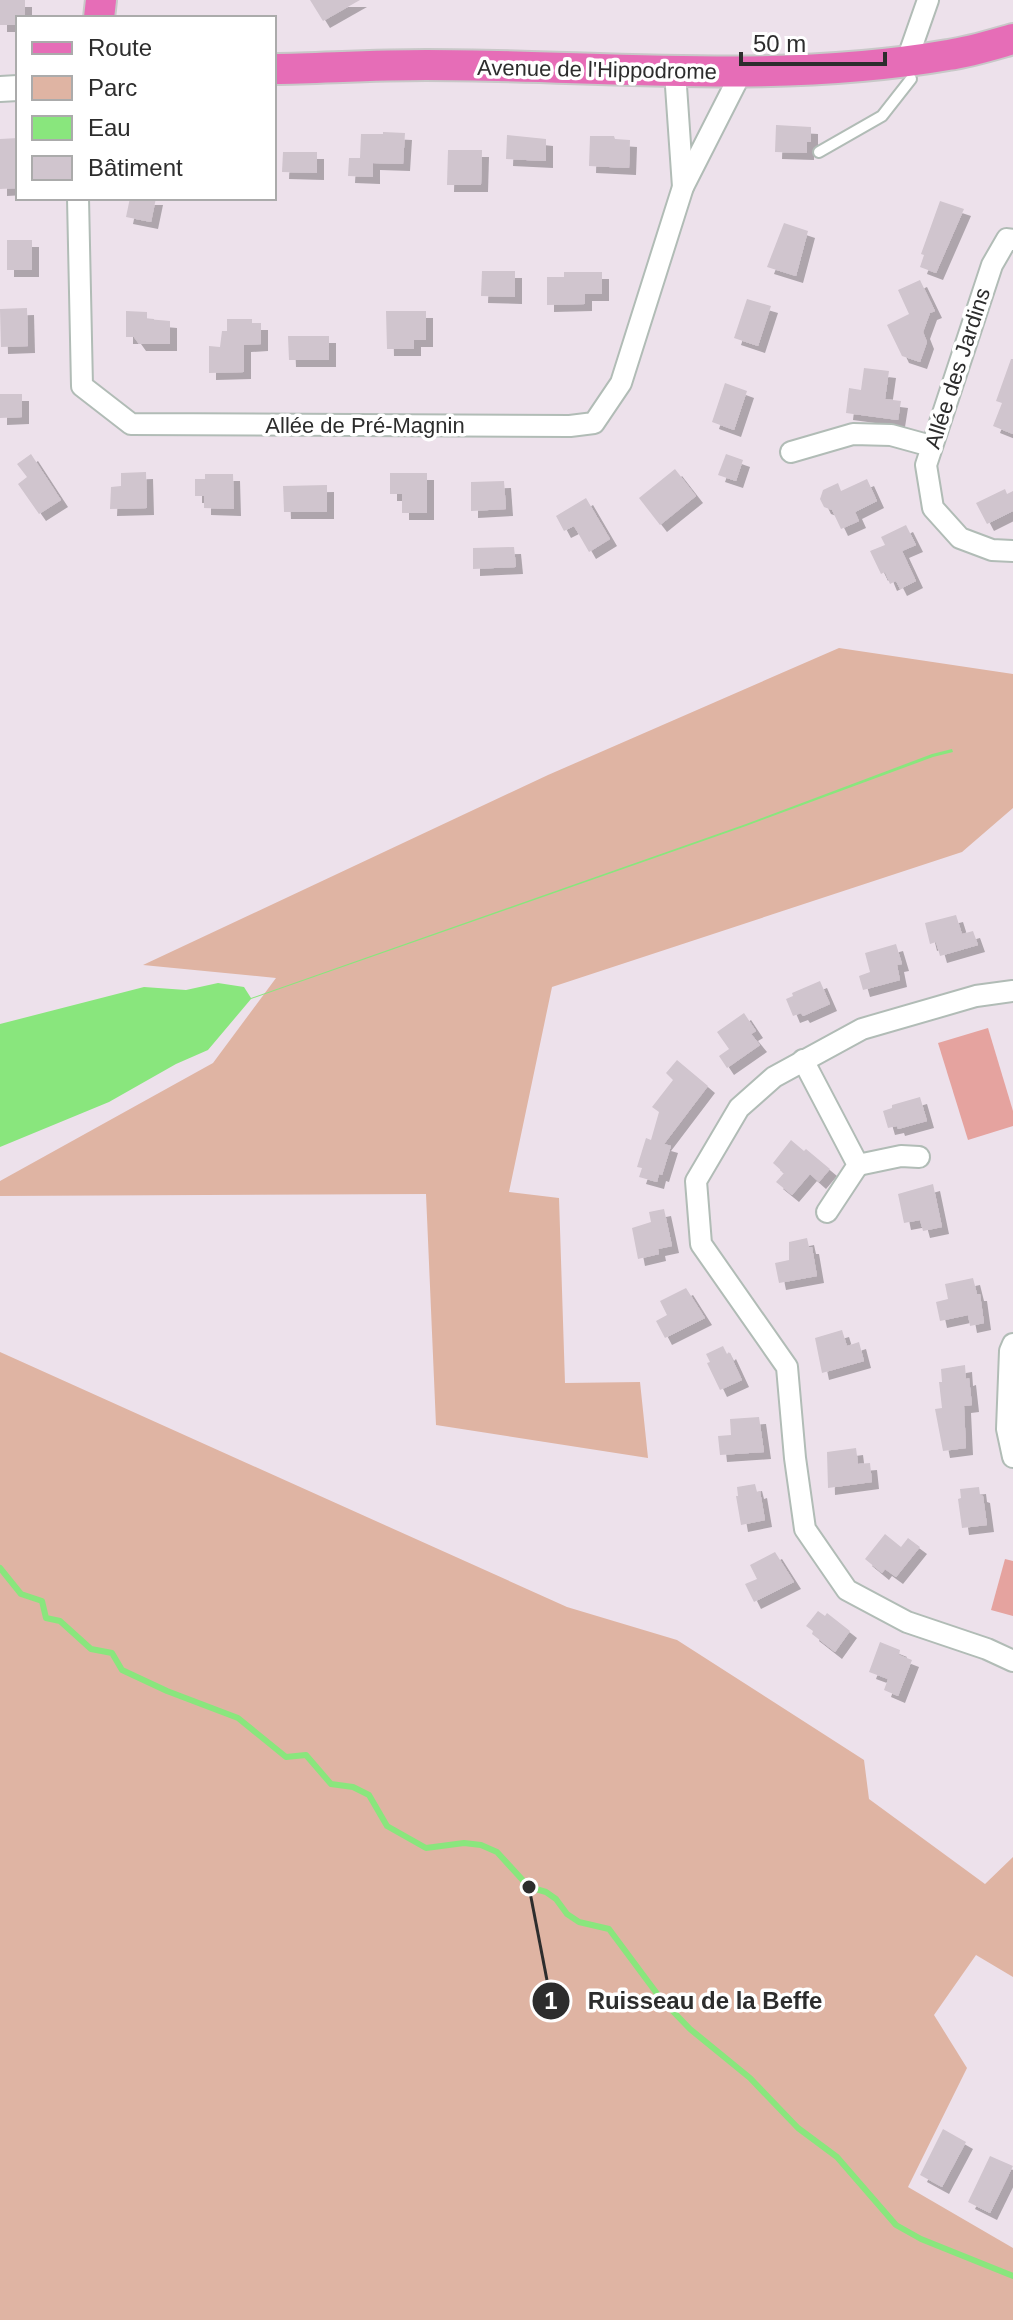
<svg xmlns="http://www.w3.org/2000/svg" width="1013" height="2320" viewBox="0 0 1013 2320" font-family="Arial,sans-serif">
  <style>
    .green { fill: #dfb4a3 }
    .pitch { fill: #e5a39f }
    .water { fill: #89e67d }
    .lines { fill: none; stroke-linecap: round; stroke-linejoin: round }
    .stream { stroke: #89e67d; stroke-width: 6 }
    .building { fill: #d0c5ce; filter: url(#shadow) }
    .service-casing { stroke: #b1bcb6; stroke-width: 14 }
    .minor-casing { stroke: #b1bcb6; stroke-width: 24 }
    .tertiary-casing { stroke: #b1bcb6; stroke-width: 28 }
    .primary-casing { stroke: #c8c8c8; stroke-width: 34 }
    .service { stroke: #fff; stroke-width: 10 }
    .minor { stroke: #fff; stroke-width: 20 }
    .tertiary { stroke: #fff; stroke-width: 24 }
    .primary { stroke: #e66db7; stroke-width: 30 }
    .labels { text-anchor: middle; stroke-width: 7; stroke-linejoin: round; paint-order: stroke }
    .street-label { font-size: 22px; fill: #2d2d2d; stroke: #fff }
    .leader { fill: none; stroke: #2d2d2d; stroke-width: 3 }
    .callout-dot { fill: #2d2d2d; stroke: #fff; stroke-width: 3 }
    .mark-label { font-size: 24px; text-anchor: middle; font-weight: bold; fill: #fff }
    .callout-label { font-size: 24px; text-anchor: middle; font-weight: bold; fill: #2d2d2d; stroke: #fff; stroke-width: 7; stroke-linejoin: round; paint-order: stroke }
  </style>
  <defs>
    <filter id="shadow"><feDropShadow dx="7" dy="7" stdDeviation="0" flood-color="#0004"/></filter>
  </defs>
  <rect width="100%" height="100%" fill="#ede1eb"/>
  <!-- green -->
  <g class="green">
    <path d="M 839,648 L 1013,674 L 1013,808 L 962,852 L 552,987 L 509,1192 L 559,1198 L 565,1383 L 640,1382 L 648,1458 L 436,1425 L 426,1194 L 0,1196 L 0,1181 L 213,1063 L 276,978 L 143,965 L 548,775 Z"/>
    <path d="M 0,1352 L 567,1607 L 677,1640 L 864,1760 L 869,1799 L 985,1884 L 1013,1857 L 1013,1977 L 976,1955 L 934,2015 L 967,2068 L 908,2187 L 1013,2248 L 1013,2320 L 0,2320 Z"/>
  </g>
  <!-- pitch -->
  <g class="pitch">
    <path d="M 988,1028 L 1013,1111 L 1013,1126 L 968,1140 L 938,1043 Z"/>
    <path d="M 1005,1559 L 1013,1561 L 1013,1616 L 991,1610 Z"/>
  </g>
  <!-- water -->
  <path class="water" d="M 952,749 L 953,752 L 933,757 L 746,826 L 251,999 L 208,1050 L 176,1064 L 109,1102 L 0,1147 L 0,1024 L 144,987 L 186,990 L 218,983 L 244,987 L 251,998 L 746,824 L 932,754 Z"/>
  <g class="lines">
    <!-- stream -->
    <path class="stream" d="M 0,1568 L 21,1594 L 42,1601 L 46,1618 L 60,1621 L 91,1649 L 112,1653 L 122,1670 L 167,1691 L 238,1718 L 286,1757 L 306,1755 L 331,1784 L 353,1787 L 369,1795 L 387,1826 L 426,1848 L 464,1843 L 481,1845 L 497,1852 L 529,1887 L 546,1892 L 556,1899 L 567,1914 L 579,1922 L 609,1929 L 661,1999 L 690,2029 L 750,2078 L 798,2128 L 837,2157 L 896,2225 L 921,2239 L 1013,2276"/>
  </g>
  <!-- building -->
  <g class="building">
    <path d="M 0,0 L 25,0 L 25,18 L 18,18 L 18,25 L 0,25 Z"/>
    <path d="M 310,0 L 360,0 L 323,21 Z"/>
    <path d="M 776,125 L 811,127 L 811,142 L 807,142 L 807,153 L 775,152 Z"/>
    <path d="M 383,132 L 405,133 L 403,164 L 373,163 L 373,177 L 348,176 L 349,158 L 360,158 L 361,134 L 383,134 Z"/>
    <path d="M 507,135 L 546,139 L 546,161 L 506,159 Z"/>
    <path d="M 590,136 L 614,136 L 615,139 L 630,140 L 629,168 L 589,166 Z"/>
    <path d="M 18,138 L 18,188 L 0,189 L 0,139 Z"/>
    <path d="M 448,150 L 482,150 L 481,185 L 447,185 Z"/>
    <path d="M 283,152 L 317,152 L 317,173 L 282,172 Z"/>
    <path d="M 130,198 L 156,198 L 151,222 L 126,217 Z"/>
    <path d="M 940,201 L 964,209 L 936,273 L 920,267 L 924,255 L 921,254 Z"/>
    <path d="M 784,223 L 808,231 L 796,276 L 767,267 Z"/>
    <rect x="7" y="240" width="25" height="30"/>
    <path d="M 482,271 L 515,271 L 515,297 L 481,296 Z"/>
    <path d="M 564,272 L 602,272 L 602,294 L 585,294 L 585,304 L 547,305 L 547,277 L 564,277 Z"/>
    <path d="M 920,280 L 935,311 L 930,313 L 923,332 L 927,342 L 920,362 L 902,356 L 887,325 L 909,314 L 898,290 Z"/>
    <path d="M 747,299 L 771,306 L 758,346 L 734,338 Z"/>
    <path d="M 27,308 L 28,346 L 1,347 L 0,309 Z"/>
    <path d="M 126,311 L 147,312 L 147,319 L 170,321 L 170,344 L 139,344 L 134,337 L 126,337 Z"/>
    <path d="M 386,311 L 426,311 L 426,340 L 414,340 L 414,349 L 387,349 Z"/>
    <path d="M 227,319 L 252,319 L 252,323 L 261,323 L 261,344 L 244,345 L 244,372 L 209,373 L 209,346 L 220,347 L 222,331 L 227,331 Z"/>
    <path d="M 288,336 L 329,336 L 329,360 L 289,360 Z"/>
    <path d="M 1011,359 L 1013,359 L 1013,434 L 993,426 L 1002,403 L 996,401 Z"/>
    <path d="M 864,368 L 889,371 L 885,399 L 901,401 L 898,420 L 846,413 L 849,388 L 861,390 Z"/>
    <path d="M 725,383 L 747,391 L 734,430 L 712,422 Z"/>
    <path d="M 0,394 L 22,394 L 22,417 L 0,418 Z"/>
    <path d="M 31,454 L 61,500 L 39,514 L 18,484 L 27,477 L 17,464 Z"/>
    <path d="M 726,454 L 743,460 L 736,481 L 718,475 Z"/>
    <path d="M 675,469 L 696,496 L 660,525 L 639,498 Z"/>
    <path d="M 146,472 L 147,508 L 110,509 L 111,487 L 121,486 L 121,473 Z"/>
    <path d="M 390,473 L 427,473 L 427,513 L 402,513 L 402,494 L 390,494 Z"/>
    <path d="M 205,474 L 233,474 L 234,509 L 204,508 L 204,496 L 195,496 L 195,479 L 205,479 Z"/>
    <path d="M 867,479 L 877,501 L 855,512 L 859,521 L 841,529 L 832,510 L 824,507 L 820,499 L 823,490 L 838,483 L 841,491 Z"/>
    <path d="M 504,481 L 506,509 L 471,511 L 471,482 Z"/>
    <path d="M 327,485 L 327,512 L 284,512 L 283,486 Z"/>
    <path d="M 1005,489 L 1007,494 L 1013,491 L 1013,511 L 987,524 L 976,503 Z"/>
    <path d="M 586,498 L 610,539 L 589,552 L 574,526 L 564,531 L 556,516 Z"/>
    <path d="M 906,525 L 916,545 L 902,551 L 916,581 L 900,589 L 896,581 L 890,584 L 885,572 L 881,574 L 870,551 L 885,545 L 881,537 Z"/>
    <path d="M 514,547 L 516,567 L 473,569 L 473,548 Z"/>
    <path d="M 956,915 L 962,934 L 973,931 L 978,945 L 940,956 L 936,942 L 930,944 L 925,923 Z"/>
    <path d="M 896,944 L 902,964 L 897,965 L 900,980 L 863,990 L 859,976 L 870,972 L 865,953 Z"/>
    <path d="M 820,981 L 830,1004 L 803,1016 L 801,1013 L 793,1016 L 786,999 L 793,996 L 792,993 Z"/>
    <path d="M 744,1013 L 756,1031 L 751,1034 L 760,1045 L 727,1068 L 719,1056 L 729,1049 L 717,1032 Z"/>
    <path d="M 677,1060 L 708,1086 L 664,1144 L 671,1146 L 662,1175 L 659,1174 L 657,1182 L 639,1177 L 642,1168 L 637,1167 L 646,1138 L 651,1140 L 659,1112 L 652,1107 L 673,1080 L 666,1073 Z"/>
    <path d="M 920,1097 L 927,1121 L 898,1129 L 897,1126 L 888,1128 L 883,1111 L 892,1108 L 892,1105 Z"/>
    <path d="M 791,1140 L 804,1151 L 806,1149 L 830,1169 L 819,1182 L 810,1174 L 792,1195 L 776,1182 L 784,1173 L 773,1163 Z"/>
    <path d="M 933,1184 L 942,1227 L 923,1231 L 920,1220 L 904,1223 L 898,1194 Z"/>
    <path d="M 664,1209 L 672,1246 L 658,1249 L 659,1254 L 638,1259 L 632,1228 L 651,1222 L 649,1212 Z"/>
    <path d="M 807,1238 L 809,1247 L 812,1247 L 817,1276 L 779,1283 L 775,1263 L 789,1260 L 789,1242 Z"/>
    <path d="M 973,1278 L 977,1294 L 980,1294 L 984,1323 L 970,1326 L 968,1315 L 940,1321 L 936,1302 L 948,1299 L 945,1284 Z"/>
    <path d="M 686,1288 L 705,1318 L 665,1338 L 656,1321 L 667,1315 L 660,1301 Z"/>
    <path d="M 842,1330 L 847,1346 L 859,1342 L 864,1361 L 822,1373 L 815,1338 Z"/>
    <path d="M 723,1346 L 727,1354 L 729,1352 L 742,1380 L 720,1390 L 707,1363 L 710,1362 L 706,1354 Z"/>
    <path d="M 965,1365 L 966,1379 L 969,1378 L 972,1405 L 964,1406 L 966,1448 L 943,1451 L 935,1409 L 942,1408 L 939,1382 L 942,1382 L 941,1369 Z"/>
    <path d="M 759,1417 L 764,1452 L 720,1455 L 718,1436 L 731,1435 L 730,1419 Z"/>
    <path d="M 856,1448 L 858,1464 L 870,1463 L 872,1482 L 828,1488 L 827,1452 Z"/>
    <path d="M 755,1484 L 757,1492 L 760,1491 L 765,1520 L 741,1525 L 736,1496 L 738,1496 L 737,1487 Z"/>
    <path d="M 979,1487 L 980,1495 L 983,1496 L 987,1525 L 962,1528 L 958,1499 L 961,1498 L 960,1489 Z"/>
    <path d="M 885,1534 L 901,1547 L 908,1538 L 920,1547 L 896,1577 L 885,1569 L 882,1573 L 865,1559 Z"/>
    <path d="M 775,1552 L 794,1582 L 754,1602 L 745,1584 L 757,1579 L 750,1565 Z"/>
    <path d="M 818,1611 L 825,1616 L 827,1613 L 850,1631 L 835,1652 L 812,1634 L 813,1631 L 806,1626 Z"/>
    <path d="M 880,1642 L 900,1650 L 899,1655 L 912,1660 L 898,1696 L 884,1690 L 888,1679 L 869,1672 Z"/>
    <path d="M 943,2129 L 966,2142 L 942,2187 L 920,2175 Z"/>
    <path d="M 990,2156 L 1013,2166 L 990,2213 L 968,2202 Z"/>
  </g>
  <g class="lines">
    <!-- service casing -->
    <g class="service-casing">
      <path id="service" d="M 819,152 L 882,116 L 911,79"/>
    </g>
    <!-- minor casing -->
    <g class="minor-casing">
      <g id="minor">
        <path d="M 907,60 L 928,0"/>
        <path d="M 675,72 L 683,187"/>
        <path d="M 78,198 L 82,386 L 131,424 L 570,426 L 594,423 L 621,383 L 683,187 L 742,71"/>
        <path d="M 1013,240 L 1007,239 L 992,265 L 926,465 L 933,508 L 960,538 L 992,550 L 1013,551"/>
        <path d="M 791,452 L 853,434 L 891,435 L 931,446"/>
        <path d="M 1013,991 L 976,996 L 862,1029 L 774,1077 L 739,1108 L 696,1181 L 701,1244 L 787,1367 L 795,1458 L 805,1529 L 847,1590 L 907,1622 L 987,1649 L 1013,1661"/>
        <path d="M 803,1060 L 858,1165 L 827,1212"/>
        <path d="M 858,1165 L 901,1156 L 919,1157"/>
        <path d="M 1013,1344 L 1010,1351 L 1007,1429 L 1013,1457"/>
      </g>
    </g>
    <!-- tertiary casing -->
    <g class="tertiary-casing">
      <path id="tertiary" d="M 0,89 L 18,88"/>
    </g>
    <!-- primary casing -->
    <g class="primary-casing">
      <g id="primary">
        <path d="M 99,18 L 101,0"/>
        <path d="M 274,69 C 325,68 375,65 426,65 C 600,65 775,85 948,55 C 970,52 992,45 1013,39"/>
      </g>
    </g>
    <!-- service -->
    <use href="#service" class="service"/>
    <!-- minor -->
    <use href="#minor" class="minor"/>
    <!-- tertiary -->
    <use href="#tertiary" class="tertiary"/>
    <!-- primary -->
    <use href="#primary" class="primary"/>
  </g>
  <g class="labels">
    <!-- street labels -->
    <g class="street-label">
      <text transform="translate(597 69) rotate(1)" y="8">Avenue de l'Hippodrome</text>
      <text transform="translate(957 368) rotate(-72)" y="8">Allée des Jardins</text>
      <text x="365" y="433">Allée de Pré-Magnin</text>
    </g>
  </g>
  <!-- callouts -->
  <path class="leader" d="M529 1887L551 2001"/>
  <g class="callout-dot">
    <circle cx="529" cy="1887" r="8"/>
    <circle cx="551" cy="2001" r="20"/>
  </g>
  <g class="mark-label">
    <text x="551" y="2009">1</text>
  </g>
  <g class="callout-label">
    <text x="705" y="2009">Ruisseau de la Beffe</text>
  </g>
  <!-- legend -->
  <rect x="16" y="16" width="260" height="184" fill="#ffffff" stroke="#ababab" stroke-width="2"/>
  <rect x="32" y="42" width="40" height="12" fill="#e66db7" stroke="#ababab" stroke-width="2"/>
  <text x="88" y="56" font-size="24" fill="#2d2d2d">Route</text>
  <rect x="32" y="76" width="40" height="24" fill="#dfb4a3" stroke="#ababab" stroke-width="2"/>
  <text x="88" y="96" font-size="24" fill="#2d2d2d">Parc</text>
  <rect x="32" y="116" width="40" height="24" fill="#89e67d" stroke="#ababab" stroke-width="2"/>
  <text x="88" y="136" font-size="24" fill="#2d2d2d">Eau</text>
  <rect x="32" y="156" width="40" height="24" fill="#d0c5ce" stroke="#ababab" stroke-width="2"/>
  <text x="88" y="176" font-size="24" fill="#2d2d2d">Bâtiment</text>
  <!-- scale -->
  <path d="M741 52v12h144v-12" fill="none" stroke="#2d2d2d" stroke-width="4"/>
  <text x="753" y="52" font-size="24" fill="#2d2d2d" stroke="#ffffff" stroke-width="6" paint-order="stroke">50 m</text>
</svg>
